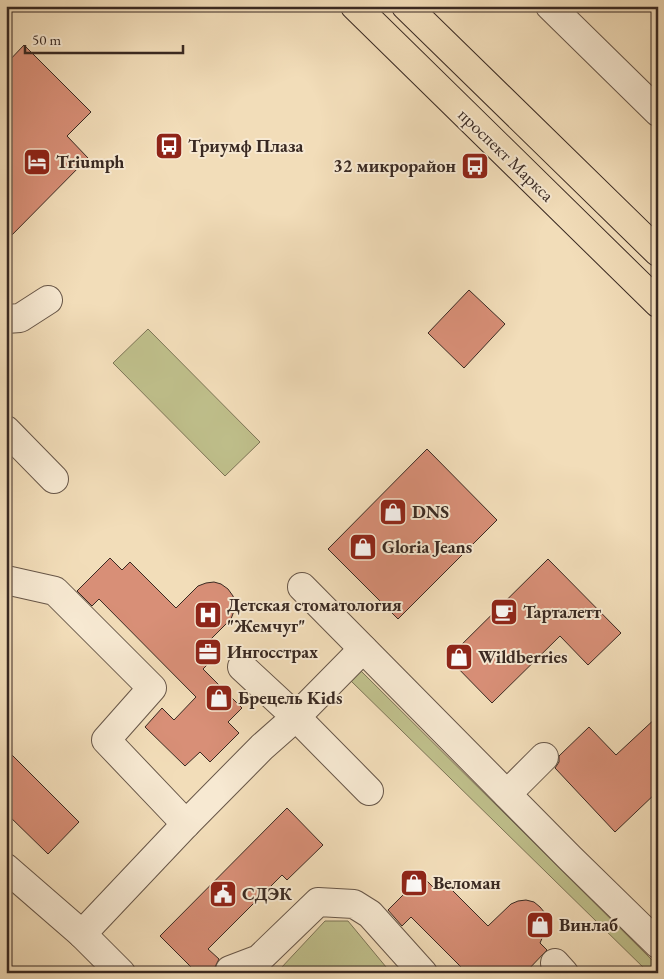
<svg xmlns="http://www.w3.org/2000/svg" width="664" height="979" viewBox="0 0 664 979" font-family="'EB Garamond',serif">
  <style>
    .green { fill: #bfbf8b; stroke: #7c7456 }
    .building { fill: #d88f77; stroke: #392922 }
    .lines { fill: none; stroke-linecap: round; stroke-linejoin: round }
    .minor-casing { stroke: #675648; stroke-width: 30 }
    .major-casing { stroke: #392922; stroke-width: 30 }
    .minor { stroke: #f7e9d2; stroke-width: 28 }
    .major { stroke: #f2ddb9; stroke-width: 28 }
    .labels { text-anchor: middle; stroke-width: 4; stroke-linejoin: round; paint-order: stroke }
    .poi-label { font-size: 18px; font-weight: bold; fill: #392922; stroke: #f7e9d2; text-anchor: start }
    .street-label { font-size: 18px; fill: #392922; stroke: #f7e9d2 }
  </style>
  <rect width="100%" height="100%" fill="#f2ddb9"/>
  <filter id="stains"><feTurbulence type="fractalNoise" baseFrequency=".004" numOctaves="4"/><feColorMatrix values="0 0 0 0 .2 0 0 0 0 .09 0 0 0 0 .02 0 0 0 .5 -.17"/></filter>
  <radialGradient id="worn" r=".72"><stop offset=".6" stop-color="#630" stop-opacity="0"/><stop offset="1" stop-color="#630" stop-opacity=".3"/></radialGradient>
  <!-- green -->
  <g class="green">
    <path d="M 148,329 L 260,442 L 225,476 L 113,363 Z"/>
    <path d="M 359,669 L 658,966 L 658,973 L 649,973 L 350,680 Z"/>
    <path d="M 325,921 L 348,921 L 391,973 L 252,973 L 281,968 Z"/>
  </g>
  <!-- building -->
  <g class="building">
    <path d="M 24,45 L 91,112 L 67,136 L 88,158 L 6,241 L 6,64 Z"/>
    <path d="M 469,290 L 505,324 L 464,368 L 428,333 Z"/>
    <path d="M 427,449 L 497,520 L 398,619 L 328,549 Z"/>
    <path d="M 110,558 L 122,570 L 130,562 L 176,608 L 198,586 L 206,583 L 214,582 L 221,584 L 228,589 L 233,596 L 235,603 L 234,611 L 231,619 L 209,641 L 220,652 L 203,669 L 242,708 L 228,722 L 239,733 L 210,762 L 200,752 L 185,766 L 145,727 L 162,708 L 174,720 L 196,697 L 99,599 L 92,606 L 77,591 Z"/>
    <path d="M 548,559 L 621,633 L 588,665 L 560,636 L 492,703 L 448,658 Z"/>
    <path d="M 658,716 L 658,791 L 615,832 L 555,768 L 559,762 L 559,756 L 589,727 L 616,755 Z"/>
    <path d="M 6,749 L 79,822 L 48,854 L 6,813 Z"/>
    <path d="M 287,808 L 323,845 L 287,880 L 282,875 L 208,949 L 219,959 L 215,967 L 215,973 L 197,973 L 160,936 Z"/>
    <path d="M 422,876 L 434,888 L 442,880 L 488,926 L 511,904 L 518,901 L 526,900 L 534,902 L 540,907 L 545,913 L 547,921 L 546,929 L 540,943 L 547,950 L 525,973 L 467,973 L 411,917 L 402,926 L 388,910 Z"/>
  </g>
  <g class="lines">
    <!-- minor casing -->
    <g class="minor-casing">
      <g id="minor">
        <path d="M 550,6 L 658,112"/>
        <path d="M 6,319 L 20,318 L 48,300"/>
        <path d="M 6,430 L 54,479"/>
        <path d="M 6,580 L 55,591 L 152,688 L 106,740 L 186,824 L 262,747 L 296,717 L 242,667"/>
        <path d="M 302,587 L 570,858 L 658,944"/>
        <path d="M 363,649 L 296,717 L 369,791"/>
        <path d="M 507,794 L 544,757"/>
        <path d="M 6,868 L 82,934 L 121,973"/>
        <path d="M 82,934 L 186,824"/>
        <path d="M 555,963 L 564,973"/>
        <path d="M 230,970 L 259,959 L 318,902 L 354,904 L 370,914 L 423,973"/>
      </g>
    </g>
    <!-- major casing -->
    <g class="major-casing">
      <g id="major">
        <path d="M 355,6 L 658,303"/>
        <path d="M 406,6 L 658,252"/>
      </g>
    </g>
    <!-- minor -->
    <use href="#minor" class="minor"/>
    <!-- major -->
    <use href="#major" class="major"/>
  </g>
  <!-- icons -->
  <defs>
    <g id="bus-square" transform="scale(1.4375)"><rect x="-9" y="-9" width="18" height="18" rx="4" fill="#8f2418" stroke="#f7e9d2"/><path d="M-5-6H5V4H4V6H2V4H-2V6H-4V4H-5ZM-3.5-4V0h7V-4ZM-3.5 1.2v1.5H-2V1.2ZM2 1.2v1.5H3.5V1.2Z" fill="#fff"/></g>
    <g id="hotel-square" transform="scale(1.4375)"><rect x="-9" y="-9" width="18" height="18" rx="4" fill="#8f2418" stroke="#f7e9d2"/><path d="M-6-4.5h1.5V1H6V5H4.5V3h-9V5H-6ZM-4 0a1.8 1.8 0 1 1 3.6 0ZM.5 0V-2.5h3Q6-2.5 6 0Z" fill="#fff"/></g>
    <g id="shop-square" transform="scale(1.4375)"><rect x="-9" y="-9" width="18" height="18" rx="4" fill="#8f2418" stroke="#f7e9d2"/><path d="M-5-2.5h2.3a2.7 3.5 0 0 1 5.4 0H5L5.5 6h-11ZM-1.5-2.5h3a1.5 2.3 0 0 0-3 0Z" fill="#fff"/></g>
    <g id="cafe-square" transform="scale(1.4375)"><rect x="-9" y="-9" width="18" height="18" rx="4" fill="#8f2418" stroke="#f7e9d2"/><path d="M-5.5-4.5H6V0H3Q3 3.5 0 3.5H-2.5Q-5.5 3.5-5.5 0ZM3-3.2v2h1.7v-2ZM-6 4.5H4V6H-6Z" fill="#fff"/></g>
    <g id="hospital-square" transform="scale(1.4375)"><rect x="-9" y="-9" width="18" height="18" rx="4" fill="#8f2418" stroke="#f7e9d2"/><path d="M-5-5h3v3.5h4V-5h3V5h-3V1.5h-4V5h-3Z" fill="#fff"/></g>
    <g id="office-square" transform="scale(1.4375)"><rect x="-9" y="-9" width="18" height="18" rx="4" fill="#8f2418" stroke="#f7e9d2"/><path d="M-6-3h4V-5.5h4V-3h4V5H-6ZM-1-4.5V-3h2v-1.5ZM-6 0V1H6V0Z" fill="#fff"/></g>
    <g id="civic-square" transform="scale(1.4375)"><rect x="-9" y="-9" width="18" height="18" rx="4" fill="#8f2418" stroke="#f7e9d2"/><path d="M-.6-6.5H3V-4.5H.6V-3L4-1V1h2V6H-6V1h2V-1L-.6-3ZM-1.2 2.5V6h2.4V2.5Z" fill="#fff"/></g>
  </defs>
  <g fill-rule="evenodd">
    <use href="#bus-square" x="169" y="146"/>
    <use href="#hotel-square" x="37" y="162"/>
    <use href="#bus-square" x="475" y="166"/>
    <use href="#shop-square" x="393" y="512"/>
    <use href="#shop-square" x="363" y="547"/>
    <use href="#cafe-square" x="504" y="612"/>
    <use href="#hospital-square" x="208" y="615"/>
    <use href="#office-square" x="208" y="652"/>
    <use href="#shop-square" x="459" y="657"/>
    <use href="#shop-square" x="219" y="698"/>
    <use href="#shop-square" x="414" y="883"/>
    <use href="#civic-square" x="223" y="894"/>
    <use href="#shop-square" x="540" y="925"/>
  </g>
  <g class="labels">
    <!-- poi labels -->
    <g class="poi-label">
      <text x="188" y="152">Триумф Плаза</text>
      <text x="56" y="168">Triumph</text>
      <text x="456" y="172" text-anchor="end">32 микрорайон</text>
      <text x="412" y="518">DNS</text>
      <text x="382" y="553">Gloria Jeans</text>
      <text x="227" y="611">Детская стоматология<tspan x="227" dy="21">"Жемчуг"</tspan></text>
      <text x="523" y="618">Тарталетт</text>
      <text x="227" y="658">Ингосстрах</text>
      <text x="478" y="663">Wildberries</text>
      <text x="238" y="704">Брецель Kids</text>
      <text x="433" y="889">Веломан</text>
      <text x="242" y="900">СДЭК</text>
      <text x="559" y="931">Винлаб</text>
    </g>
    <!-- street labels -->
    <g class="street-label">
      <text transform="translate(506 155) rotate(44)" y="6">проспект Маркса</text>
    </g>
  </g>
  <!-- margin -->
  <rect width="664" height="979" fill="none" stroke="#f2ddb9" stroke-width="25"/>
  <rect x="8" y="8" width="649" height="964" fill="none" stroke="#392922" stroke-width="2.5"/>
  <rect x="12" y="12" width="639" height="954" fill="none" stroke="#392922"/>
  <!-- scale -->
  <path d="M25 45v8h158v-8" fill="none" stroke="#392922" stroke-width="2.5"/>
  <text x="32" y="45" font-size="15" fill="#392922" stroke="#f7e9d2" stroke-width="4" paint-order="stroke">50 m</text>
  <rect width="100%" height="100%" filter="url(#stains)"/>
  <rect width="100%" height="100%" fill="url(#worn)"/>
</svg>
